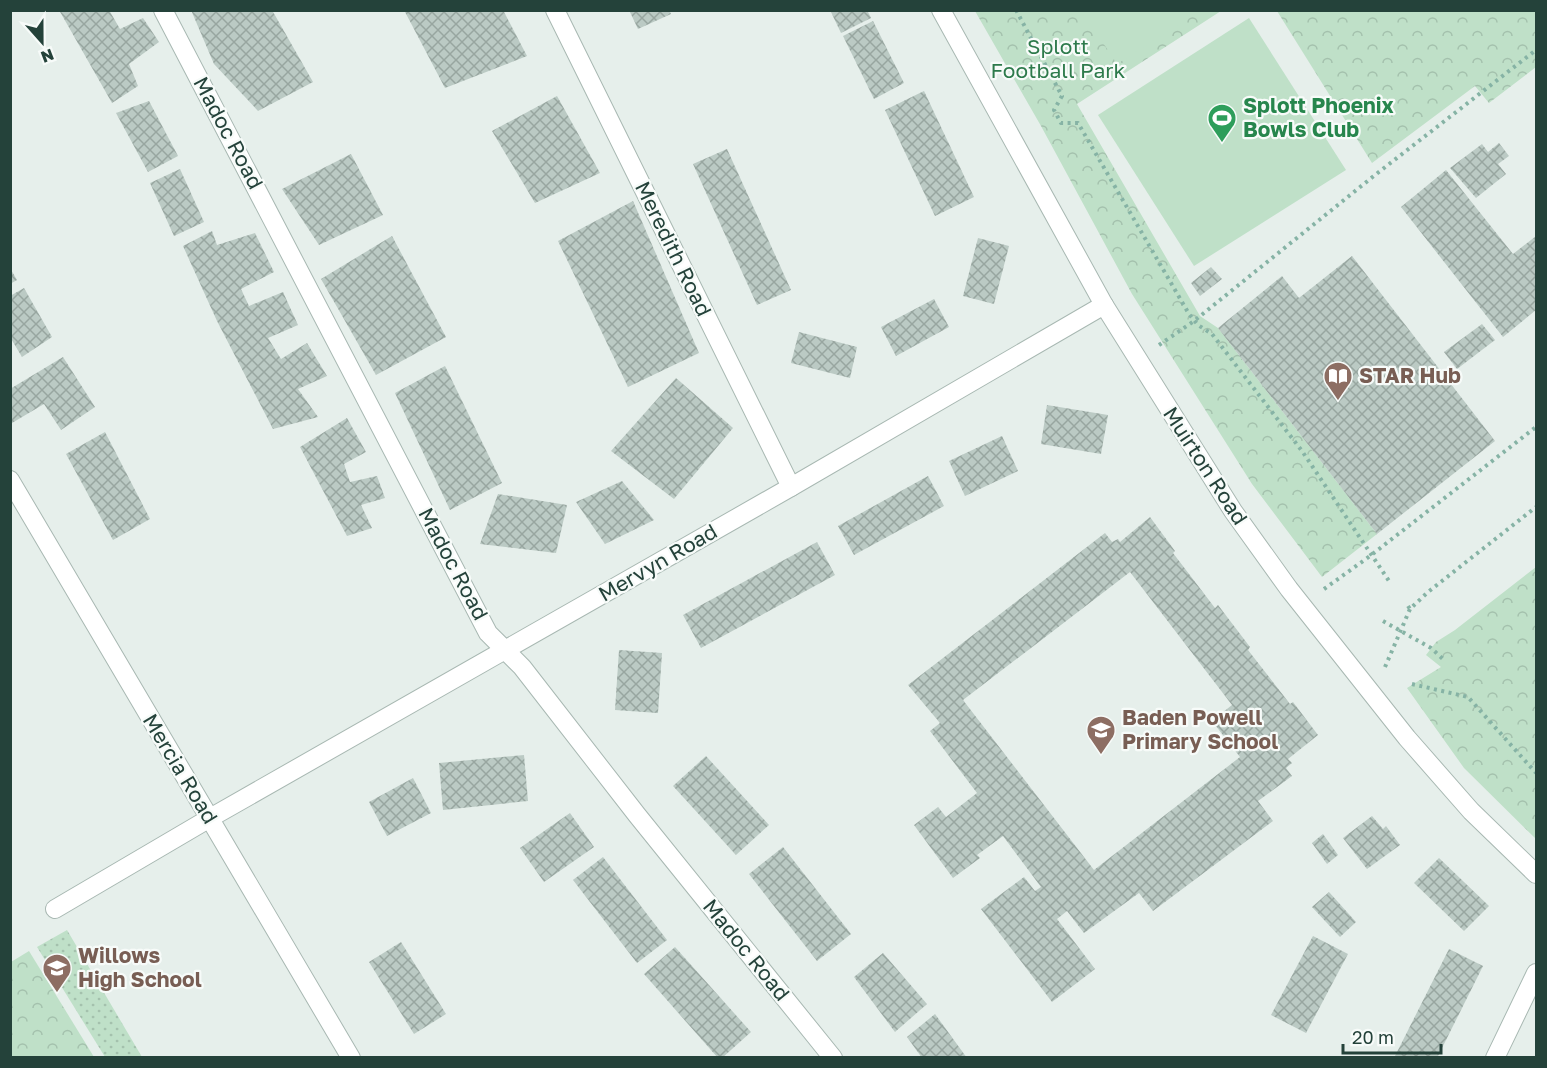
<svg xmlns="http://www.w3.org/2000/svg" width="1547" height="1068" viewBox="0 0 1547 1068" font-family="'Golos Text',sans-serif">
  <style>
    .grass { fill: url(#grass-dots) }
    .park { fill: url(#park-crowns) }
    .garden { fill: #bfe0c8 }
    .building { fill: url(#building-cross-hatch); fill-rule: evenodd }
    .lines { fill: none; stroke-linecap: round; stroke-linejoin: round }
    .minor-casing { stroke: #a8b8b2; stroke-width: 20 }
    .path { stroke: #86b3a5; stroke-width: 4; stroke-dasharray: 3 4.5; stroke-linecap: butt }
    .minor { stroke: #fff; stroke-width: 18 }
    .labels { text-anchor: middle; stroke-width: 4.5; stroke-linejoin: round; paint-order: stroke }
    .park-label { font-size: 21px; fill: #2d7a4b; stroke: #f7fbf9 }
    .leisure-label { font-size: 21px; font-weight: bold; fill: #27864d; stroke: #f7fbf9; text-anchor: start }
    .street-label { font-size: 21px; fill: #24423a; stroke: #f7fbf9 }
    .education-label { font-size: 21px; font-weight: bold; fill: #785e54; stroke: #f7fbf9; text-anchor: start }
  </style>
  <defs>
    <pattern id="grass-dots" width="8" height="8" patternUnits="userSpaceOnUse" patternTransform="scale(1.5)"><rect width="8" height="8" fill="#bfe0c8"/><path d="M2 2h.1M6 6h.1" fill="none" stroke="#a4c1ad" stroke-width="1.8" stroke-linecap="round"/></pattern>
    <pattern id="park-crowns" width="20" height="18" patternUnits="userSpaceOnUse" patternTransform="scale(1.5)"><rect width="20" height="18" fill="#bfe0c8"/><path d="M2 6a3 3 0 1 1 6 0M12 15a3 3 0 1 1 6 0" fill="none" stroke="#a4c1ad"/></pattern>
    <pattern id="building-cross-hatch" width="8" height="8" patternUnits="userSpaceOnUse" patternTransform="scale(1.5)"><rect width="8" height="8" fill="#bbcac4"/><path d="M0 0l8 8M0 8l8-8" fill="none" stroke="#98a6a0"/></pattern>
  </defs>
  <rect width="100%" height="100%" fill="#e6efeb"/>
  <!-- grass -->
  <path class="grass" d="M 67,930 L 142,1057 L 105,1057 L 37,947 Z"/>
  <!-- park -->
  <g class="park">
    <path d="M 975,11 L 1221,11 L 1077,104 L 1200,316 L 1218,328 L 1377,534 L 1322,577 L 1252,484 L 1132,294 L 1041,126 Z"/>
    <path d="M 1277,11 L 1536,11 L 1536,67 L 1489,103 L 1475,86 L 1372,163 Z"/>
    <path d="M 1536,567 L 1536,839 L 1464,768 L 1407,688 L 1441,667 L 1426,655 L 1436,642 L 1455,630 Z"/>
    <path d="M 29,951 L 94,1057 L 11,1057 L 11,962 Z"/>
  </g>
  <!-- garden -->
  <g class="garden">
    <path d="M 1082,11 L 1199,11 L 1117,64 Z"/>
    <path d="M 1249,18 L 1346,170 L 1194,266 L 1098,115 Z"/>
  </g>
  <!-- building -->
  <g class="building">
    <path d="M 59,10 L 109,10 L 120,29 L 143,18 L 159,42 L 129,64 L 138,86 L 112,103 Z"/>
    <path d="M 191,10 L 272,10 L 313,82 L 258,111 L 214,64 Z"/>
    <path d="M 404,10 L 503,10 L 527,56 L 445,88 Z"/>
    <path d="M 629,10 L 669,10 L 671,14 L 638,29 Z"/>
    <path d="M 830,10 L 867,10 L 871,18 L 841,33 Z"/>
    <path d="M 873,21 L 904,83 L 874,99 L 843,36 Z"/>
    <path d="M 924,91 L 974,197 L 935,216 L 885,110 Z"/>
    <path d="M 557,96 L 600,173 L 535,203 L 492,131 Z"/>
    <path d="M 149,101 L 178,156 L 148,172 L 116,113 Z"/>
    <path d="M 1499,143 L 1509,156 L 1498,164 L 1506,174 L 1476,198 L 1450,168 L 1482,144 L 1488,152 Z"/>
    <path d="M 727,149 L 791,290 L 757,305 L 693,164 Z"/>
    <path d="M 351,154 L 383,215 L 319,245 L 282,189 Z"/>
    <path d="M 180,169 L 204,222 L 174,236 L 150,183 Z"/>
    <path d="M 1446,170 L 1513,254 L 1536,236 L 1536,310 L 1503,337 L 1401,207 Z"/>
    <path d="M 633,201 L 699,353 L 628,387 L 558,241 Z"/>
    <path d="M 212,231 L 217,245 L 255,233 L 274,272 L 241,289 L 249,306 L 283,292 L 298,325 L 268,338 L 281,359 L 307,343 L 327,376 L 298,389 L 318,417 L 273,429 L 217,321 L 183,246 Z"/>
    <path d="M 392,236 L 446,337 L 376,375 L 321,279 Z"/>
    <path d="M 978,238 L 1009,246 L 994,304 L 963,296 Z"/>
    <path d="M 1352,256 L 1495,441 L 1377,534 L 1218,328 L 1282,276 L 1299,298 Z"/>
    <path d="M 1211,267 L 1222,279 L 1200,296 L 1191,283 Z"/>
    <path d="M 10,268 L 17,280 L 10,284 Z"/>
    <path d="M 24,288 L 52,337 L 22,357 L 10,337 L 10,296 Z"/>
    <path d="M 934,299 L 949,327 L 896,356 L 881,327 Z"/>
    <path d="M 1482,324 L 1495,340 L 1457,369 L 1444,352 Z"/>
    <path d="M 799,332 L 857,347 L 850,378 L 791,363 Z"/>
    <path d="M 63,357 L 95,407 L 61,430 L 44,404 L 12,423 L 10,420 L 10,389 Z"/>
    <path d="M 445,366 L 502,483 L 450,510 L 395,393 Z"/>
    <path d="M 676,378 L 733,428 L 674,499 L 611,451 Z"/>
    <path d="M 1047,405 L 1108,415 L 1101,454 L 1041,444 Z"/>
    <path d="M 347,418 L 366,452 L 344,464 L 350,482 L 377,476 L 385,498 L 361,505 L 372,528 L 347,536 L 300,447 Z"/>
    <path d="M 105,432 L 150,519 L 113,540 L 66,454 Z"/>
    <path d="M 1002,436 L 1018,471 L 965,496 L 949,461 Z"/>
    <path d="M 928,476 L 944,506 L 854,555 L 838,526 Z"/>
    <path d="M 622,481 L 654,520 L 605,544 L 576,502 Z"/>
    <path d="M 498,494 L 567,505 L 556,553 L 480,544 Z"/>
    <path d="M 1150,517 L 1175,551 L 1173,553 L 1215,608 L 1218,605 L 1250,647 L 1248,650 L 1290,704 L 1293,702 L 1318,735 L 1288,759 L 1292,763 L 1286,768 L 1292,776 L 1258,801 L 1273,821 L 1153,911 L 1139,893 L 1084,933 L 1067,911 L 1057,919 L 1095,969 L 1052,1002 L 981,909 L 1024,877 L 1035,891 L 1041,887 L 1003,836 L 977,855 L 980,858 L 953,878 L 914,825 L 938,807 L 946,817 L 977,793 L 930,731 L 940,723 L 908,685 L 1105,533 L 1112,542 L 1118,539 L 1120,542 ZM 1130,572 L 1232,705 L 1212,721 L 1240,757 L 1094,870 L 963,700 Z"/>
    <path d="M 817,542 L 835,575 L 701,648 L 683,615 Z"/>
    <path d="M 619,650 L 662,653 L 658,713 L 615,710 Z"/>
    <path d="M 524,755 L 528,801 L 443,810 L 439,763 Z"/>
    <path d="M 706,756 L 769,825 L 736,855 L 673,786 Z"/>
    <path d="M 413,778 L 431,813 L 387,836 L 369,802 Z"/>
    <path d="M 570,813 L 594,847 L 544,882 L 520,848 Z"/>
    <path d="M 1372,816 L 1383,829 L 1386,826 L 1400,845 L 1367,869 L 1343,838 Z"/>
    <path d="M 1323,834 L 1338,855 L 1327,864 L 1312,843 Z"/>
    <path d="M 783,847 L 851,934 L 817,961 L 749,874 Z"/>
    <path d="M 603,857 L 667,940 L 637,963 L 573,880 Z"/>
    <path d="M 1439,858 L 1489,906 L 1464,931 L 1414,883 Z"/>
    <path d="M 1329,892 L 1356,922 L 1340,937 L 1312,907 Z"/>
    <path d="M 1313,936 L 1348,954 L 1306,1033 L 1271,1015 Z"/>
    <path d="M 401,942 L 446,1014 L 414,1034 L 369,962 Z"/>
    <path d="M 675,947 L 751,1032 L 722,1058 L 718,1058 L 644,974 Z"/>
    <path d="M 1449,949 L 1483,966 L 1437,1058 L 1394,1058 Z"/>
    <path d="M 883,953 L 927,1004 L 895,1032 L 854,977 Z"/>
    <path d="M 935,1014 L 967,1058 L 922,1058 L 907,1037 Z"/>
  </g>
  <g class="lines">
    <!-- minor casing -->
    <g class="minor-casing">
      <g id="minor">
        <path d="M 163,10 L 488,633 L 522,667 L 637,815 L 833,1058"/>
        <path d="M 555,10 L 791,487"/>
        <path d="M 941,10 L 1104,305 L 1233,511 L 1289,589 L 1407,738 L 1471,811 L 1536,874"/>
        <path d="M 10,480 L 351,1058"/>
        <path d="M 55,909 L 210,818 L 791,487 L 1104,305"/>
        <path d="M 1495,1058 L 1536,973"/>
      </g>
    </g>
    <!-- path -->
    <g class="path">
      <path d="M 1016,10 L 1062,96 L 1054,110 L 1061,123 L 1078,123 L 1189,314 L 1198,325 L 1212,334 L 1302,451 L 1389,581"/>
      <path d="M 1159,345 L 1194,321 L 1375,175 L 1536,50"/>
      <path d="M 1324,589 L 1370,556 L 1536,427"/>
      <path d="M 1408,606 L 1410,609 L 1428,592 L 1536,507"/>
      <path d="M 1383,621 L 1431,648 L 1444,660"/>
      <path d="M 1385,667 L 1410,609"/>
      <path d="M 1412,684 L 1468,697 L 1536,773"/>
    </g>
    <!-- minor -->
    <use href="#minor" class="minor"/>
  </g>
  <!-- icons -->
  <defs>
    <g id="stadium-pin" transform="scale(1.5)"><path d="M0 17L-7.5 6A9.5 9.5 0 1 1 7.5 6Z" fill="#2e9e5b" stroke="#f7fbf9"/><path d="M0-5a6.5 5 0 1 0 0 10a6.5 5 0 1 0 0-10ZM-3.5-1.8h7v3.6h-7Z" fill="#fff"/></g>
    <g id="library-pin" transform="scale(1.5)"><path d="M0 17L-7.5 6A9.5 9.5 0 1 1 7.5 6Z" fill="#8d6e63" stroke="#f7fbf9"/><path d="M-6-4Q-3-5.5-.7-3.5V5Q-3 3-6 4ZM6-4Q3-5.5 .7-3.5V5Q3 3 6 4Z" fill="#fff"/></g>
    <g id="school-pin" transform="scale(1.5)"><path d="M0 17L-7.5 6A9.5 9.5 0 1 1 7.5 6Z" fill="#8d6e63" stroke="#f7fbf9"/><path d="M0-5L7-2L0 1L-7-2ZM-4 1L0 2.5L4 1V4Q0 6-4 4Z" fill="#fff"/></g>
  </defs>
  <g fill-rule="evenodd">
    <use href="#stadium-pin" x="1222" y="118"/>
    <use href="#library-pin" x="1338" y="376"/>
    <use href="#school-pin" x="1101" y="730"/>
    <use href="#school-pin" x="57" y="968"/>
  </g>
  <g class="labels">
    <!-- park labels -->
    <g class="park-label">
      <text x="1058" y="54">Splott<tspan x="1058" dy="24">Football Park</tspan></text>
    </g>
    <!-- leisure labels -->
    <g class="leisure-label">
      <text x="1243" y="113">Splott Phoenix<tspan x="1243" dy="24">Bowls Club</tspan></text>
    </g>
    <!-- street labels -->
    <g class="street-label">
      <text transform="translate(228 133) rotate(62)" y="7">Madoc Road</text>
      <text transform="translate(673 249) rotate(64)" y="7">Meredith Road</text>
      <text transform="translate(1205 466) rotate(57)" y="7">Muirton Road</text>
      <text transform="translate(658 563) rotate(-30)" y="7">Mervyn Road</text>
      <text transform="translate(453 564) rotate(62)" y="7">Madoc Road</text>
      <text transform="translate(180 769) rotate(59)" y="7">Mercia Road</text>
      <text transform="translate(746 950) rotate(51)" y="7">Madoc Road</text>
    </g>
    <!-- education labels -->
    <g class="education-label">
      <text x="1359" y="383">STAR Hub</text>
      <text x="1122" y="725">Baden Powell<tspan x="1122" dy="24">Primary School</tspan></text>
      <text x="78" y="963">Willows<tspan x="78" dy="24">High School</tspan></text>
    </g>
  </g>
  <!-- border -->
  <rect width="1547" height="1068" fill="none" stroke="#24423a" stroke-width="24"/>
  <!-- north arrow -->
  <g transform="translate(42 42) rotate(159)" stroke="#f7fbf9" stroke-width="4.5" paint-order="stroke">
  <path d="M0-4.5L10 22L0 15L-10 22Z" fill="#24423a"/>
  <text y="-9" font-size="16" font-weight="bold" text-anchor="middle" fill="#24423a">N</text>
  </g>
  <!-- scale -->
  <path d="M1343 1044v9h98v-9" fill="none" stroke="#24423a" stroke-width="3"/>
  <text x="1352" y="1044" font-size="18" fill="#24423a" stroke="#f7fbf9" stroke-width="4.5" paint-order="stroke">20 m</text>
</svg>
